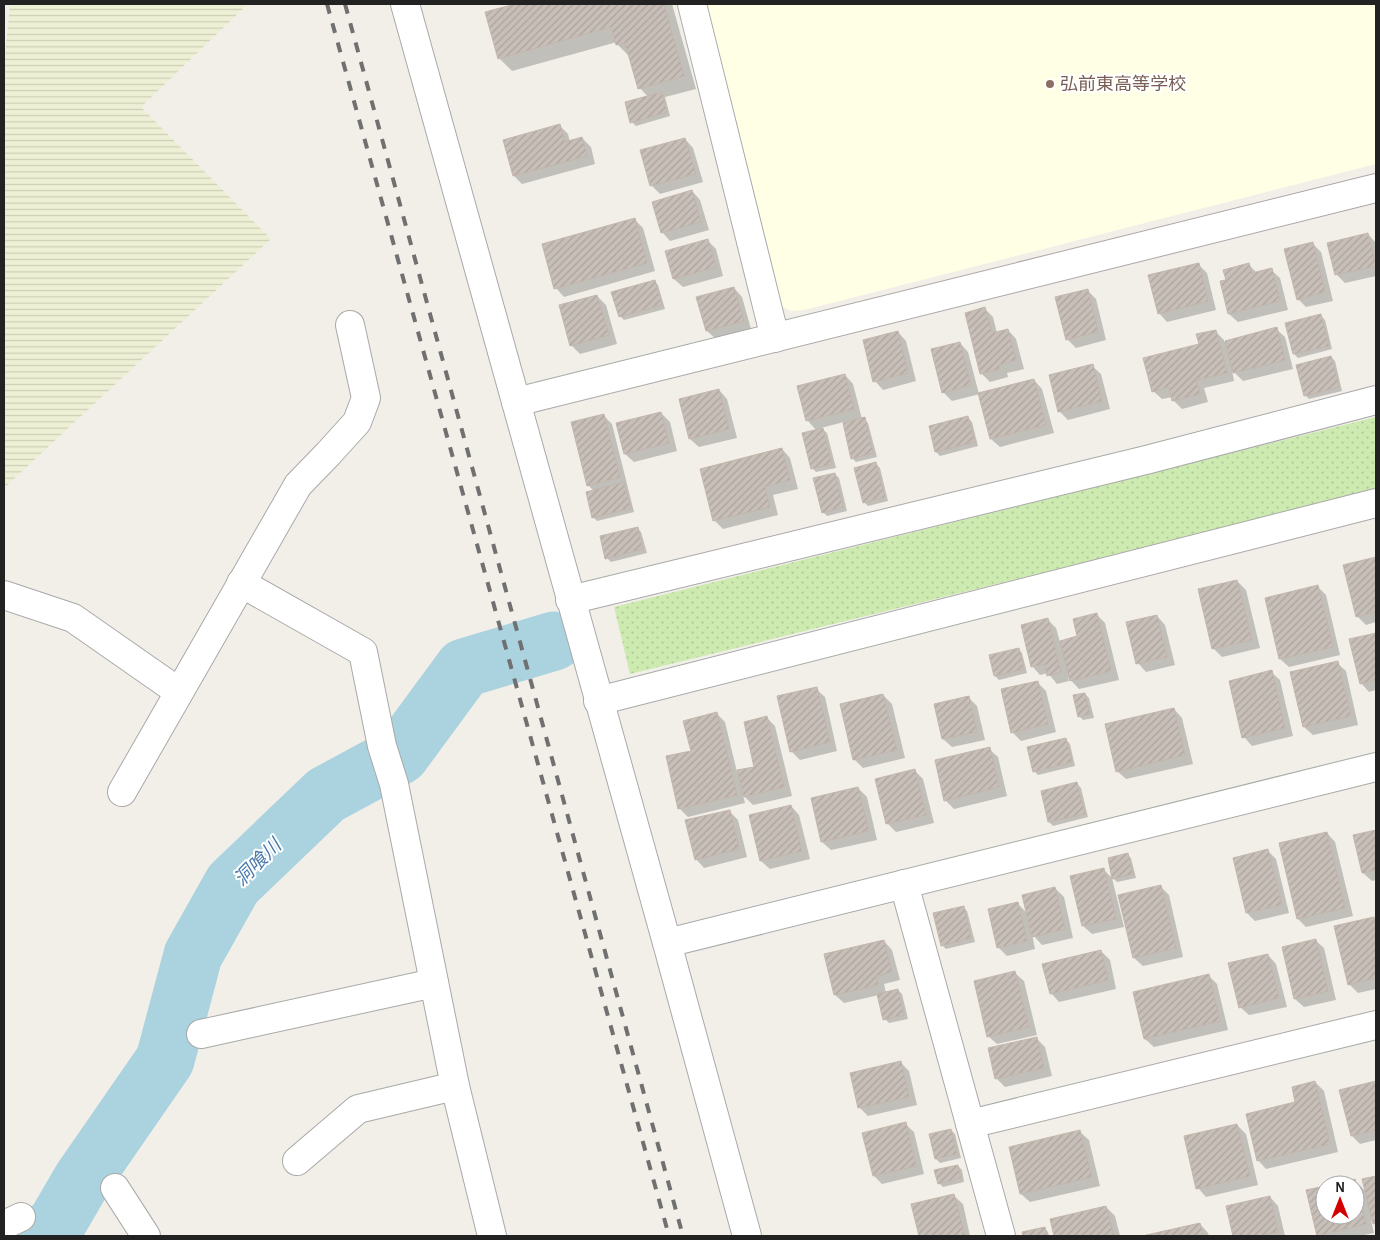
<svg xmlns="http://www.w3.org/2000/svg" width="1380" height="1240" viewBox="0 0 1380 1240" font-family="'Alegreya Sans','Noto Sans JP',sans-serif">
  <style>
    .education { fill: #ffffe5 }
    .farmland { fill: url(#farmland-rules) }
    .grass { fill: url(#grass-dots) }
    .shadow { fill: #0003 }
    .lines { fill: none; stroke-linecap: round; stroke-linejoin: round }
    .river { stroke: #aad3df; stroke-width: 59 }
    .building { fill: url(#building-hatch); stroke: #c4b6ab }
    .minor-casing { stroke: #a9a9a9; stroke-width: 30 }
    .tertiary-casing { stroke: #a9a9a9; stroke-width: 30 }
    .minor { stroke: #fff; stroke-width: 28 }
    .tertiary { stroke: #fff; stroke-width: 28 }
    .rail { stroke: #707070; stroke-width: 4; stroke-dasharray: 10 10; stroke-linecap: butt }
    .education-dot { fill: #8d6e63; stroke: #fff; stroke-width: 2 }
    .labels { text-anchor: middle; stroke-width: 4; stroke-linejoin: round; paint-order: stroke }
    .education-label { font-size: 18px; fill: #785e54; stroke: #fff; text-anchor: start }
    .water-label { font-size: 19px; font-style: italic; fill: #4a7aab; stroke: #fff }
  </style>
  <defs>
    <pattern id="farmland-rules" width="6" height="5" patternUnits="userSpaceOnUse" patternTransform="scale(1.25)"><rect width="6" height="5" fill="#eef0d5"/><path d="M0 2.5h6" fill="none" stroke="#ccceb7"/></pattern>
    <pattern id="grass-dots" width="8" height="8" patternUnits="userSpaceOnUse" patternTransform="scale(1.25)"><rect width="8" height="8" fill="#cdebb0"/><path d="M2 2h.1M6 6h.1" fill="none" stroke="#b0c997" stroke-width="1.8" stroke-linecap="round"/></pattern>
    <pattern id="building-hatch" width="6" height="6" patternUnits="userSpaceOnUse" patternTransform="scale(1.25)"><rect width="6" height="6" fill="#c7bfb8"/><path d="M-1 1l2-2M0 6l6-6M5 7l2-2" fill="none" stroke="#aba49e"/></pattern>
  </defs>
  <rect width="100%" height="100%" fill="#f2efe9"/>
  <!-- education -->
  <path class="education" d="M 705,4 L 1376,4 L 1376,164 L 804,310 L 791,311 L 777,304 Z"/>
  <!-- farmland -->
  <path class="farmland" d="M 10,4 L 248,4 L 141,107 L 271,239 L 4,488 L 4,66 Z"/>
  <!-- grass -->
  <path class="grass" d="M 1376,417 L 1376,491 L 630,674 L 614,607 Z"/>
  <!-- shadow -->
  <g class="shadow">
    <path d="M 519,4 L 672,4 L 696,89 L 665,97 L 670,116 L 636,126 L 632,122 L 648,97 L 640,88 L 631,58 L 617,44 L 617,42 L 512,71 L 499,58 L 486,13 Z"/>
    <path d="M 560,126 L 568,134 L 570,142 L 582,138 L 591,147 L 595,164 L 522,184 L 514,176 Z"/>
    <path d="M 685,139 L 693,148 L 703,182 L 660,194 L 652,186 Z"/>
    <path d="M 692,191 L 700,200 L 709,230 L 670,241 L 662,232 Z"/>
    <path d="M 634,219 L 643,228 L 655,271 L 564,297 L 556,288 Z"/>
    <path d="M 1368,234 L 1376,243 L 1376,276 L 1345,283 L 1337,275 L 1329,244 Z"/>
    <path d="M 707,240 L 716,249 L 723,276 L 683,287 L 674,279 Z"/>
    <path d="M 1312,243 L 1321,252 L 1333,301 L 1306,307 L 1298,299 Z"/>
    <path d="M 1198,264 L 1207,273 L 1216,310 L 1167,322 L 1159,313 Z"/>
    <path d="M 1249,265 L 1257,273 L 1271,270 L 1280,278 L 1288,310 L 1238,322 L 1229,314 L 1221,282 L 1227,281 Z"/>
    <path d="M 654,281 L 658,285 L 665,309 L 624,320 L 620,316 Z"/>
    <path d="M 734,288 L 742,297 L 751,329 L 716,339 L 707,331 Z"/>
    <path d="M 1087,290 L 1096,299 L 1106,340 L 1076,348 L 1067,339 Z"/>
    <path d="M 597,296 L 606,305 L 617,344 L 580,354 L 571,345 Z"/>
    <path d="M 985,309 L 993,317 L 997,333 L 1008,330 L 1016,339 L 1024,369 L 1007,373 L 1008,377 L 990,382 L 981,373 Z"/>
    <path d="M 1321,316 L 1325,320 L 1332,349 L 1298,358 L 1294,354 Z"/>
    <path d="M 1276,329 L 1285,337 L 1293,369 L 1243,381 L 1232,370 L 1234,381 L 1204,388 L 1208,402 L 1182,409 L 1173,400 L 1173,397 L 1162,399 L 1153,391 L 1215,331 L 1224,340 L 1224,342 Z"/>
    <path d="M 898,332 L 906,341 L 916,381 L 883,390 L 875,381 Z"/>
    <path d="M 960,343 L 968,352 L 979,394 L 1034,380 L 1042,389 L 1054,433 L 1000,447 L 991,439 L 980,394 L 952,401 L 943,392 Z"/>
    <path d="M 1331,357 L 1335,361 L 1342,391 L 1309,399 L 1305,395 Z"/>
    <path d="M 1092,366 L 1101,374 L 1110,409 L 1068,420 L 1059,411 Z"/>
    <path d="M 845,375 L 853,384 L 862,419 L 864,419 L 868,423 L 877,457 L 856,462 L 852,458 L 844,422 L 821,428 L 827,433 L 836,468 L 816,472 L 812,468 L 817,431 L 807,420 Z"/>
    <path d="M 719,390 L 727,399 L 737,438 L 699,447 L 690,439 Z"/>
    <path d="M 661,413 L 670,422 L 677,451 L 634,462 L 625,454 L 617,424 Z"/>
    <path d="M 603,415 L 612,424 L 634,512 L 597,521 L 593,517 L 594,491 L 588,485 Z"/>
    <path d="M 968,418 L 972,422 L 978,446 L 940,456 L 936,452 Z"/>
    <path d="M 782,449 L 790,458 L 798,489 L 773,495 L 778,515 L 723,529 L 714,520 Z"/>
    <path d="M 876,464 L 880,468 L 888,501 L 868,506 L 864,502 Z"/>
    <path d="M 835,474 L 839,478 L 847,511 L 827,516 L 823,512 Z"/>
    <path d="M 637,528 L 641,532 L 647,553 L 611,562 L 607,558 Z"/>
    <path d="M 1376,558 L 1376,622 L 1366,625 L 1357,616 L 1345,565 Z"/>
    <path d="M 1237,581 L 1246,590 L 1260,648 L 1222,657 L 1213,648 Z"/>
    <path d="M 1318,587 L 1326,595 L 1340,655 L 1289,667 L 1280,659 Z"/>
    <path d="M 1097,615 L 1105,623 L 1119,680 L 1079,689 L 1068,677 L 1069,681 L 1057,684 L 1048,673 L 1040,675 L 1032,666 L 1048,620 L 1056,628 L 1060,642 L 1078,637 Z"/>
    <path d="M 1157,616 L 1165,625 L 1175,665 L 1146,672 L 1138,663 Z"/>
    <path d="M 1376,634 L 1376,690 L 1369,692 L 1361,683 L 1351,640 Z"/>
    <path d="M 1018,649 L 1022,653 L 1027,673 L 999,680 L 995,676 Z"/>
    <path d="M 1337,663 L 1346,671 L 1358,725 L 1313,735 L 1304,727 Z"/>
    <path d="M 1271,672 L 1280,680 L 1293,736 L 1252,746 L 1244,737 Z"/>
    <path d="M 1037,682 L 1046,691 L 1056,732 L 1021,741 L 1012,732 Z"/>
    <path d="M 816,689 L 825,697 L 837,751 L 800,760 L 791,751 Z"/>
    <path d="M 1085,694 L 1089,698 L 1094,718 L 1083,720 L 1079,716 Z"/>
    <path d="M 883,695 L 892,704 L 905,758 L 863,768 L 854,759 Z"/>
    <path d="M 968,697 L 977,706 L 985,740 L 952,747 L 943,739 Z"/>
    <path d="M 1174,709 L 1182,718 L 1193,764 L 1126,779 L 1117,771 Z"/>
    <path d="M 717,714 L 725,722 L 737,772 L 756,768 L 767,718 L 775,726 L 792,796 L 753,805 L 743,795 L 745,803 L 688,817 L 679,808 L 692,752 Z"/>
    <path d="M 1066,740 L 1070,744 L 1075,766 L 1038,775 L 1034,771 Z"/>
    <path d="M 989,749 L 998,757 L 1007,796 L 954,809 L 945,800 Z"/>
    <path d="M 915,771 L 923,779 L 934,823 L 896,832 L 887,823 Z"/>
    <path d="M 1077,784 L 1081,788 L 1088,817 L 1053,826 L 1049,822 L 1042,792 Z"/>
    <path d="M 858,788 L 867,797 L 877,840 L 831,850 L 822,842 Z"/>
    <path d="M 791,806 L 799,815 L 810,859 L 770,869 L 761,861 Z"/>
    <path d="M 729,811 L 738,820 L 747,857 L 704,868 L 696,859 Z"/>
    <path d="M 1376,831 L 1376,880 L 1372,881 L 1363,873 L 1355,836 Z"/>
    <path d="M 1327,833 L 1335,842 L 1353,916 L 1306,927 L 1298,919 Z"/>
    <path d="M 1268,851 L 1276,859 L 1289,913 L 1255,921 L 1247,913 Z"/>
    <path d="M 1127,854 L 1131,858 L 1136,878 L 1117,882 L 1113,878 Z"/>
    <path d="M 1103,869 L 1112,878 L 1124,927 L 1092,934 L 1083,926 L 1072,876 Z"/>
    <path d="M 1160,886 L 1169,895 L 1183,957 L 1143,966 L 1134,958 Z"/>
    <path d="M 1055,888 L 1064,897 L 1073,938 L 1042,945 L 1032,934 L 1035,949 L 1007,956 L 998,947 L 1018,904 L 1028,914 Z"/>
    <path d="M 963,907 L 967,911 L 975,942 L 946,949 L 942,945 Z"/>
    <path d="M 1373,919 L 1376,921 L 1376,989 L 1358,993 L 1349,984 Z"/>
    <path d="M 1315,940 L 1324,948 L 1336,1000 L 1304,1007 L 1295,999 Z"/>
    <path d="M 884,941 L 892,950 L 900,980 L 884,984 L 886,993 L 898,990 L 902,994 L 908,1019 L 889,1023 L 885,1019 L 879,995 L 844,1003 L 835,995 L 826,955 Z"/>
    <path d="M 1101,951 L 1110,960 L 1116,989 L 1059,1002 L 1051,993 Z"/>
    <path d="M 1268,955 L 1276,964 L 1287,1007 L 1249,1015 L 1240,1007 Z"/>
    <path d="M 1015,973 L 1024,981 L 1037,1035 L 997,1044 L 988,1036 Z"/>
    <path d="M 1208,975 L 1217,984 L 1228,1030 L 1154,1047 L 1145,1039 Z"/>
    <path d="M 1036,1038 L 1045,1047 L 1052,1076 L 1005,1087 L 996,1078 Z"/>
    <path d="M 901,1063 L 909,1071 L 917,1105 L 868,1116 L 860,1108 Z"/>
    <path d="M 1315,1082 L 1324,1091 L 1338,1152 L 1266,1169 L 1258,1160 L 1297,1103 Z"/>
    <path d="M 1376,1082 L 1376,1140 L 1360,1144 L 1352,1136 L 1341,1091 Z"/>
    <path d="M 905,1124 L 914,1132 L 924,1174 L 882,1184 L 874,1176 Z"/>
    <path d="M 1237,1125 L 1246,1134 L 1258,1185 L 1206,1197 L 1198,1188 Z"/>
    <path d="M 951,1130 L 955,1134 L 961,1158 L 940,1163 L 936,1159 Z"/>
    <path d="M 1080,1132 L 1089,1140 L 1100,1186 L 1030,1202 L 1021,1194 Z"/>
    <path d="M 958,1166 L 962,1170 L 964,1182 L 943,1187 L 939,1183 Z"/>
    <path d="M 1376,1177 L 1376,1226 L 1371,1220 L 1374,1233 L 1359,1236 L 1319,1236 L 1318,1235 L 1325,1187 L 1325,1215 L 1355,1215 L 1355,1185 L 1334,1185 L 1355,1180 L 1366,1192 L 1364,1180 Z"/>
    <path d="M 954,1196 L 963,1204 L 970,1236 L 920,1236 L 913,1205 Z"/>
    <path d="M 1270,1197 L 1278,1206 L 1285,1236 L 1234,1236 L 1227,1207 Z"/>
    <path d="M 1106,1207 L 1115,1216 L 1120,1236 L 1055,1236 L 1051,1220 Z"/>
    <path d="M 1200,1224 L 1208,1233 L 1209,1236 L 1147,1236 Z"/>
    <path d="M 1044,1228 L 1048,1232 L 1049,1236 L 1025,1236 L 1024,1233 Z"/>
  </g>
  <g class="lines">
    <!-- river -->
    <path class="river" d="M 37,1236 L 54,1228 L 82,1180 L 165,1060 L 193,955 L 233,884 L 326,795 L 400,755 L 464,668 L 554,641"/>
  </g>
  <!-- building -->
  <g class="building">
    <path d="M 515,4 L 664,4 L 684,76 L 638,89 L 625,43 L 616,45 L 611,27 L 498,59 L 485,12 Z"/>
    <path d="M 662,92 L 667,112 L 630,123 L 625,102 Z"/>
    <path d="M 560,124 L 565,142 L 582,137 L 587,156 L 513,176 L 503,140 Z"/>
    <path d="M 685,138 L 696,174 L 650,186 L 640,150 Z"/>
    <path d="M 692,190 L 701,222 L 661,233 L 652,202 Z"/>
    <path d="M 635,218 L 647,263 L 554,289 L 542,244 Z"/>
    <path d="M 1368,233 L 1376,266 L 1335,275 L 1327,243 Z"/>
    <path d="M 708,239 L 716,267 L 673,279 L 665,251 Z"/>
    <path d="M 1313,242 L 1325,292 L 1297,300 L 1284,249 Z"/>
    <path d="M 1199,263 L 1208,301 L 1158,314 L 1148,275 Z"/>
    <path d="M 1249,263 L 1252,273 L 1272,268 L 1280,301 L 1228,314 L 1220,281 L 1226,280 L 1223,270 Z"/>
    <path d="M 655,280 L 662,305 L 619,317 L 611,292 Z"/>
    <path d="M 734,287 L 744,321 L 706,331 L 696,297 Z"/>
    <path d="M 1088,289 L 1098,332 L 1066,340 L 1055,297 Z"/>
    <path d="M 597,295 L 609,335 L 570,346 L 559,305 Z"/>
    <path d="M 985,307 L 992,333 L 1008,329 L 1016,360 L 999,365 L 1000,369 L 980,374 L 965,313 Z"/>
    <path d="M 1321,314 L 1329,346 L 1293,354 L 1285,323 Z"/>
    <path d="M 1277,327 L 1285,360 L 1233,373 L 1225,341 Z"/>
    <path d="M 1216,330 L 1227,373 L 1196,380 L 1200,394 L 1172,401 L 1169,387 L 1152,392 L 1143,358 L 1199,344 L 1196,334 Z"/>
    <path d="M 898,331 L 908,373 L 873,382 L 863,340 Z"/>
    <path d="M 960,342 L 971,385 L 942,393 L 931,349 Z"/>
    <path d="M 1331,356 L 1339,387 L 1304,396 L 1296,365 Z"/>
    <path d="M 1093,364 L 1102,401 L 1058,412 L 1049,375 Z"/>
    <path d="M 845,374 L 854,409 L 806,421 L 797,386 Z"/>
    <path d="M 1034,379 L 1046,425 L 990,439 L 978,393 Z"/>
    <path d="M 719,389 L 729,429 L 689,439 L 679,399 Z"/>
    <path d="M 661,412 L 669,443 L 624,454 L 616,423 Z"/>
    <path d="M 604,414 L 620,477 L 587,486 L 571,422 Z"/>
    <path d="M 968,416 L 975,442 L 935,452 L 929,426 Z"/>
    <path d="M 865,417 L 873,453 L 851,459 L 843,423 Z"/>
    <path d="M 823,428 L 832,464 L 811,469 L 802,433 Z"/>
    <path d="M 782,448 L 790,480 L 765,487 L 770,507 L 713,521 L 700,469 Z"/>
    <path d="M 876,462 L 885,497 L 863,503 L 854,468 Z"/>
    <path d="M 835,473 L 843,507 L 822,513 L 813,478 Z"/>
    <path d="M 624,482 L 631,508 L 592,518 L 586,492 Z"/>
    <path d="M 638,527 L 643,549 L 605,559 L 600,536 Z"/>
    <path d="M 1376,557 L 1376,612 L 1356,617 L 1343,565 Z"/>
    <path d="M 1237,580 L 1252,640 L 1212,649 L 1198,589 Z"/>
    <path d="M 1318,585 L 1333,647 L 1279,659 L 1265,598 Z"/>
    <path d="M 1097,613 L 1111,671 L 1070,681 L 1060,641 L 1077,636 L 1073,619 Z"/>
    <path d="M 1157,615 L 1167,657 L 1136,664 L 1126,622 Z"/>
    <path d="M 1048,618 L 1061,672 L 1047,676 L 1045,664 L 1031,667 L 1021,625 Z"/>
    <path d="M 1376,633 L 1376,680 L 1360,684 L 1349,639 Z"/>
    <path d="M 1019,648 L 1024,669 L 994,676 L 989,655 Z"/>
    <path d="M 1338,661 L 1351,716 L 1303,727 L 1290,672 Z"/>
    <path d="M 1272,670 L 1285,728 L 1242,738 L 1229,681 Z"/>
    <path d="M 1038,681 L 1048,724 L 1011,733 L 1001,689 Z"/>
    <path d="M 817,687 L 830,742 L 790,752 L 777,696 Z"/>
    <path d="M 1085,693 L 1090,714 L 1078,717 L 1073,695 Z"/>
    <path d="M 883,694 L 897,750 L 853,760 L 840,704 Z"/>
    <path d="M 969,696 L 977,732 L 942,739 L 934,704 Z"/>
    <path d="M 1174,708 L 1185,755 L 1116,772 L 1105,724 Z"/>
    <path d="M 717,712 L 737,795 L 678,809 L 666,756 L 691,751 L 683,721 Z"/>
    <path d="M 767,716 L 784,787 L 744,797 L 737,770 L 754,767 L 744,722 Z"/>
    <path d="M 1066,738 L 1072,762 L 1033,772 L 1027,747 Z"/>
    <path d="M 990,747 L 999,787 L 944,801 L 935,760 Z"/>
    <path d="M 915,769 L 926,815 L 886,824 L 875,779 Z"/>
    <path d="M 1077,782 L 1085,814 L 1048,822 L 1041,791 Z"/>
    <path d="M 858,787 L 869,831 L 821,842 L 811,798 Z"/>
    <path d="M 791,805 L 802,851 L 760,861 L 749,815 Z"/>
    <path d="M 730,810 L 739,849 L 695,860 L 685,820 Z"/>
    <path d="M 1376,830 L 1376,870 L 1362,873 L 1353,835 Z"/>
    <path d="M 1327,832 L 1345,908 L 1297,919 L 1279,843 Z"/>
    <path d="M 1268,849 L 1282,905 L 1246,913 L 1233,858 Z"/>
    <path d="M 1128,853 L 1133,874 L 1112,879 L 1108,858 Z"/>
    <path d="M 1104,868 L 1116,919 L 1082,926 L 1070,876 Z"/>
    <path d="M 1161,885 L 1176,948 L 1133,958 L 1118,895 Z"/>
    <path d="M 1055,887 L 1065,929 L 1032,937 L 1022,895 Z"/>
    <path d="M 1018,902 L 1027,941 L 997,948 L 988,909 Z"/>
    <path d="M 964,906 L 971,938 L 941,946 L 933,913 Z"/>
    <path d="M 1374,917 L 1376,927 L 1376,978 L 1348,985 L 1334,926 Z"/>
    <path d="M 1316,939 L 1328,991 L 1294,999 L 1282,947 Z"/>
    <path d="M 884,940 L 892,972 L 876,976 L 878,985 L 834,995 L 824,954 Z"/>
    <path d="M 1101,950 L 1108,980 L 1050,994 L 1042,964 Z"/>
    <path d="M 1268,954 L 1279,998 L 1239,1008 L 1228,963 Z"/>
    <path d="M 1015,971 L 1029,1027 L 987,1037 L 974,981 Z"/>
    <path d="M 1209,974 L 1220,1021 L 1144,1039 L 1133,992 Z"/>
    <path d="M 898,989 L 904,1015 L 883,1020 L 877,994 Z"/>
    <path d="M 1037,1037 L 1044,1068 L 995,1079 L 988,1048 Z"/>
    <path d="M 901,1061 L 909,1097 L 858,1108 L 850,1073 Z"/>
    <path d="M 1315,1081 L 1330,1144 L 1257,1161 L 1246,1114 L 1295,1102 L 1292,1087 Z"/>
    <path d="M 1376,1081 L 1376,1130 L 1351,1136 L 1339,1090 Z"/>
    <path d="M 906,1122 L 916,1166 L 873,1176 L 862,1133 Z"/>
    <path d="M 1237,1124 L 1250,1176 L 1196,1189 L 1184,1136 Z"/>
    <path d="M 951,1129 L 957,1154 L 935,1159 L 929,1134 Z"/>
    <path d="M 1080,1130 L 1092,1177 L 1020,1194 L 1009,1147 Z"/>
    <path d="M 958,1165 L 961,1178 L 938,1184 L 934,1170 Z"/>
    <path d="M 1376,1176 L 1376,1223 L 1373,1224 L 1362,1179 Z"/>
    <path d="M 1355,1179 L 1366,1224 L 1317,1236 L 1306,1190 L 1325,1186 L 1325,1215 L 1355,1215 L 1355,1185 L 1329,1185 Z"/>
    <path d="M 954,1194 L 965,1236 L 919,1236 L 911,1204 Z"/>
    <path d="M 1270,1196 L 1278,1232 L 1260,1236 L 1233,1236 L 1226,1206 Z"/>
    <path d="M 1106,1206 L 1114,1236 L 1054,1236 L 1050,1219 Z"/>
    <path d="M 1200,1223 L 1203,1236 L 1142,1236 Z"/>
    <path d="M 1045,1227 L 1047,1236 L 1023,1236 L 1022,1232 Z"/>
  </g>
  <g class="lines">
    <!-- minor casing -->
    <g class="minor-casing">
      <g id="minor">
        <path d="M 692,4 L 775,338"/>
        <path d="M 516,402 L 1376,188"/>
        <path d="M 241,583 L 363,652 L 382,746 L 394,784 L 455,1086 L 492,1236"/>
        <path d="M 4,595 L 73,618 L 179,692"/>
        <path d="M 570,600 L 1146,460 L 1376,400"/>
        <path d="M 598,701 L 1376,503"/>
        <path d="M 122,792 L 298,485 L 328,454 L 357,422 L 366,398 L 350,325"/>
        <path d="M 904,884 L 1001,1236"/>
        <path d="M 667,943 L 1376,767"/>
        <path d="M 201,1034 L 434,983"/>
        <path d="M 970,1124 L 1376,1025"/>
        <path d="M 297,1161 L 358,1109 L 455,1086"/>
        <path d="M 115,1188 L 146,1236"/>
        <path d="M 4,1225 L 21,1217"/>
      </g>
    </g>
    <!-- tertiary casing -->
    <g class="tertiary-casing">
      <path id="tertiary" d="M 405,4 L 667,943 L 747,1236"/>
    </g>
    <!-- minor -->
    <use href="#minor" class="minor"/>
    <!-- tertiary -->
    <use href="#tertiary" class="tertiary"/>
    <!-- rail -->
    <g class="rail">
      <path d="M 327,4 L 669,1236"/>
      <path d="M 345,4 L 683,1236"/>
    </g>
  </g>
  <!-- markers -->
  <circle class="education-dot" cx="1050" cy="84" r="5"/>
  <g class="labels">
    <!-- education labels -->
    <g class="education-label">
      <text x="1060" y="90">弘前東高等学校</text>
    </g>
    <!-- water labels -->
    <g class="water-label">
      <text transform="translate(257 862) rotate(-45)" y="7">洞喰川</text>
    </g>
  </g>
  <!-- border -->
  <rect width="1380" height="1240" fill="none" stroke="#222222" stroke-width="10"/>
  <!-- north arrow -->
  <g transform="translate(1340 1200)"><circle r="24" fill="#ffffff" stroke="#a7a7a7"/>
  <path d="M0-4L9 19L0 12L-9 19Z" fill="#d40000"/>
  <text y="-8" font-size="14" font-weight="bold" text-anchor="middle" fill="#222222">N</text>
  </g>
</svg>
